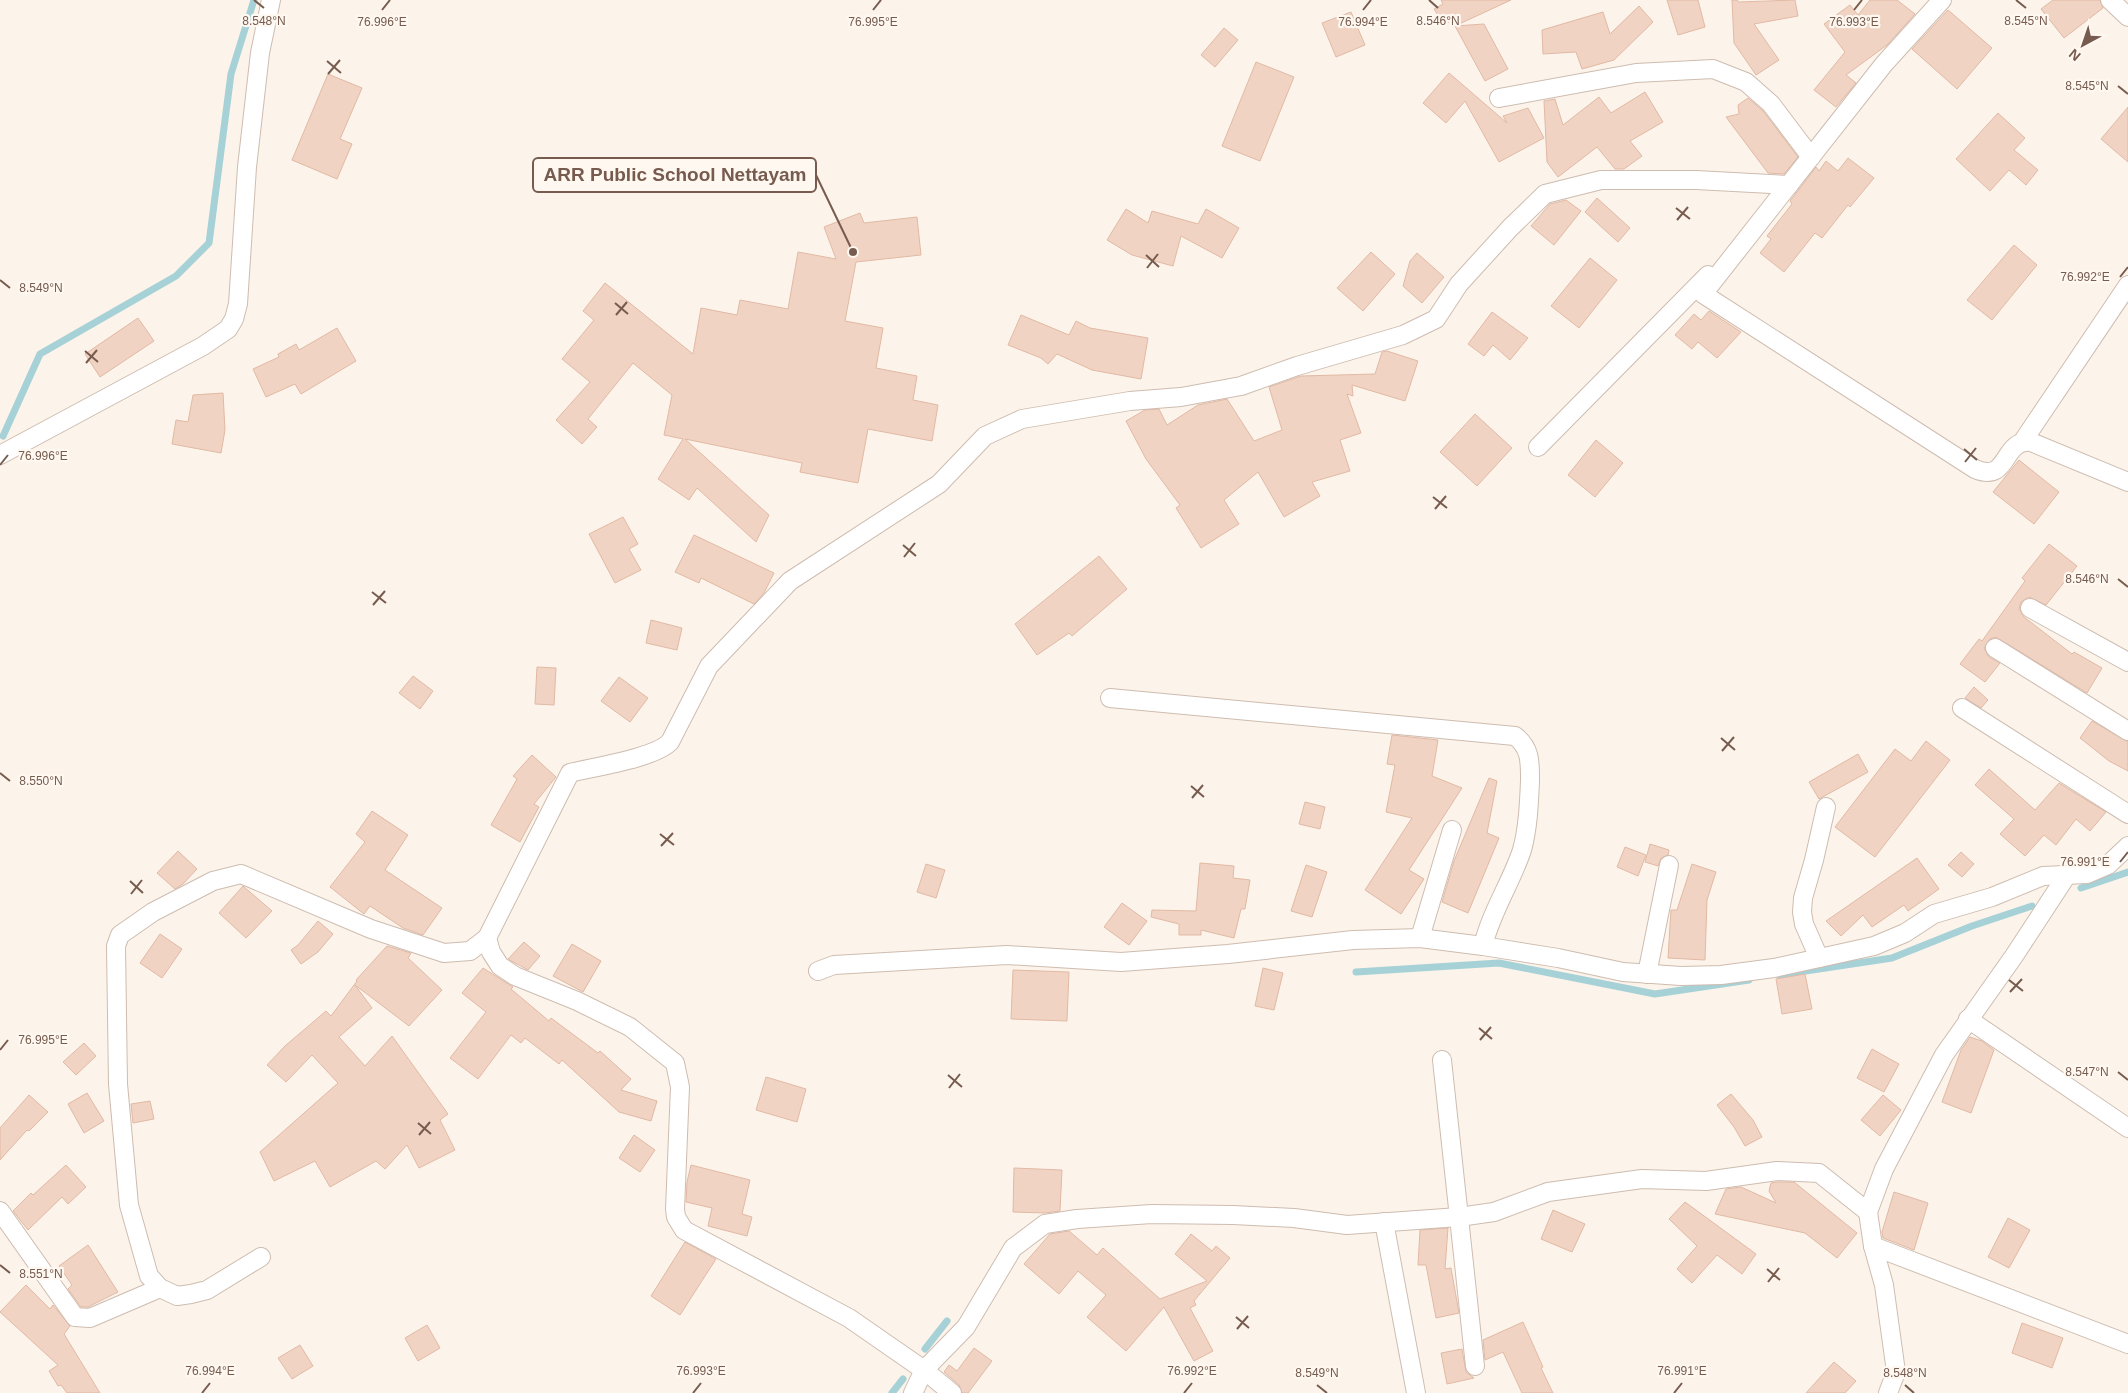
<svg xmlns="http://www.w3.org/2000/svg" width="2128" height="1393" viewBox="0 0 2128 1393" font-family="Arial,sans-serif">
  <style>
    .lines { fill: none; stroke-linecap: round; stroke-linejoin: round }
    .stream { stroke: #a6d1d6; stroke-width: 7 }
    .building { fill: #f0d3c3; stroke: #e2b9a4 }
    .street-casing { stroke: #cebcb0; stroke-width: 20 }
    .street { stroke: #fff; stroke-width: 18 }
    .ticks { fill: none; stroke: #765b4e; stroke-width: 2 }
    .ticks-label { font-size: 12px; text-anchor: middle; fill: #765b4e; stroke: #fef8f1; stroke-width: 4.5; stroke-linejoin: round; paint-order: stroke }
    .leader { fill: none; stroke: #765b4e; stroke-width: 2 }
    .callout-dot { fill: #765b4e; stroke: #fef8f1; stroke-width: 2 }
    .callout { fill: #fef8f1; stroke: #765b4e; stroke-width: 2 }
    .callout-label { font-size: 19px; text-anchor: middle; font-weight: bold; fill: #765b4e }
  </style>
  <rect width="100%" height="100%" fill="#fcf4ea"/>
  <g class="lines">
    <!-- stream -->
    <g class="stream">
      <path d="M 3,436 L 40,354 L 176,276 L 209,243 L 231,74 L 254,0"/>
      <path d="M 2081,888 L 2128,872"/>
      <path d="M 1356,972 L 1499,963 L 1655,994 L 1749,980"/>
      <path d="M 1779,975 L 1892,958 L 1972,926 L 2032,906"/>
      <path d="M 925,1349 L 947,1321"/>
      <path d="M 892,1393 L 903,1379"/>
    </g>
  </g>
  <!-- building -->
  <g class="building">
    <path d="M 1441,0 L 1511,0 L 1455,26 L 1452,20 L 1444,25 L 1434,9 L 1443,4 Z"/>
    <path d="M 1667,0 L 1698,0 L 1705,27 L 1678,35 Z"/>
    <path d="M 1732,0 L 1737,0 L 1739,2 L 1795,0 L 1798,16 L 1754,24 L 1779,60 L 1756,75 L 1734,43 Z"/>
    <path d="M 1870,0 L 1897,0 L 1915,14 L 1887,45 L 1846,75 L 1856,83 L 1836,107 L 1814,90 L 1845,52 L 1824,24 L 1850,5 L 1858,15 Z"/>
    <path d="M 2053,0 L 2100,0 L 2103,8 L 2064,38 L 2041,9 Z"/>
    <path d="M 1639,6 L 1653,22 L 1614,60 L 1582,69 L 1576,52 L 1543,54 L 1542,30 L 1603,12 L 1610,34 Z"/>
    <path d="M 1948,10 L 1992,48 L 1957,89 L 1912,49 Z"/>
    <path d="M 1351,12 L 1365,45 L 1336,57 L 1322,23 Z"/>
    <path d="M 1484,24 L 1508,69 L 1485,81 L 1455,26 Z"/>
    <path d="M 1224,28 L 1238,40 L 1215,67 L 1201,55 Z"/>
    <path d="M 1256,62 L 1294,77 L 1260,161 L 1222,146 Z"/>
    <path d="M 1449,73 L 1507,123 L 1503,116 L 1528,108 L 1544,138 L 1499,162 L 1465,101 L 1446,123 L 1423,103 Z"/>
    <path d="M 328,74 L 362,88 L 340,139 L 352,144 L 337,179 L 292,160 Z"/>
    <path d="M 1645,92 L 1663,122 L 1630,141 L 1642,156 L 1624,169 L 1615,169 L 1597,147 L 1558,177 L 1547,162 L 1544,101 L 1555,99 L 1563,125 L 1599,97 L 1611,113 Z"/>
    <path d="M 1748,98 L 1763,111 L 1798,157 L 1784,174 L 1768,173 L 1726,117 L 1739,114 L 1738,105 Z"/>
    <path d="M 2128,107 L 2128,162 L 2101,139 Z"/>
    <path d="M 1998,113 L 2025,138 L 2014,150 L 2038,170 L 2026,185 L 2009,170 L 1990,191 L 1956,159 Z"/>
    <path d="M 1848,158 L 1874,178 L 1850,207 L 1848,205 L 1822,238 L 1815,233 L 1784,272 L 1760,253 L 1771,239 L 1767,236 L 1792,204 L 1790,201 L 1816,167 L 1819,171 L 1826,161 L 1838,171 Z"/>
    <path d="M 1597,198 L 1630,228 L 1618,242 L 1585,212 Z"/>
    <path d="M 1566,200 L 1581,211 L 1554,245 L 1531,226 L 1550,204 Z"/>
    <path d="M 1126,209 L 1148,223 L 1152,211 L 1198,224 L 1206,209 L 1239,228 L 1222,258 L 1181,236 L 1173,266 L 1132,255 L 1107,240 Z"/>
    <path d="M 860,213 L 864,223 L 917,217 L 921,255 L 856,262 L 845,321 L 883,328 L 876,368 L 917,376 L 913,400 L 938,405 L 932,441 L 868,429 L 858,483 L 800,472 L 802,463 L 685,439 L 769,515 L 756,542 L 697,488 L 689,500 L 658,479 L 683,439 L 664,435 L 672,395 L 633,363 L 588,419 L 597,427 L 582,444 L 556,420 L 590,382 L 562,359 L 594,320 L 583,311 L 605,283 L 693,354 L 701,308 L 737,315 L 740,300 L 788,309 L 798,252 L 836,259 L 824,227 Z"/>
    <path d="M 2014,245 L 2037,265 L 1992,320 L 1967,300 Z"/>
    <path d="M 1371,252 L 1395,274 L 1363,311 L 1337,288 Z"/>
    <path d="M 1417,253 L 1444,277 L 1422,303 L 1403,286 L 1410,261 Z"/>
    <path d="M 1590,258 L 1617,280 L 1579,328 L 1551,306 Z"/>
    <path d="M 1709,311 L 1741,332 L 1717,358 L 1698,342 L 1692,349 L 1675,335 L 1694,314 L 1701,320 Z"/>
    <path d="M 1492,312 L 1528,338 L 1510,360 L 1493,345 L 1484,356 L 1468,344 Z"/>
    <path d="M 1021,315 L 1069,335 L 1076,321 L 1090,328 L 1148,338 L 1141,379 L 1092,370 L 1057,354 L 1048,364 L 1041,358 L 1008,345 Z"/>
    <path d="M 138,318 L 154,341 L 100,377 L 85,354 Z"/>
    <path d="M 337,328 L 356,361 L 301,394 L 295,384 L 266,397 L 253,369 L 279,357 L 278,354 L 296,344 L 299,350 Z"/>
    <path d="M 1387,351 L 1418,361 L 1405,401 L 1352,385 L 1353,396 L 1347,394 L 1361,433 L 1340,440 L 1350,471 L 1312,482 L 1320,496 L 1284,517 L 1258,472 L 1224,500 L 1239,524 L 1201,548 L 1176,508 L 1180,505 L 1146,459 L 1126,421 L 1145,410 L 1159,409 L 1167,425 L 1198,405 L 1227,399 L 1254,441 L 1282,430 L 1269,387 L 1301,376 L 1375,374 L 1382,352 Z"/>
    <path d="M 223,393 L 225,430 L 221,453 L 172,444 L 176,420 L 188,422 L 193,395 Z"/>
    <path d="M 1475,414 L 1512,448 L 1477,486 L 1440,452 Z"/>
    <path d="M 1596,440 L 1623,463 L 1595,497 L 1568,475 Z"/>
    <path d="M 2019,460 L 2059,492 L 2034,524 L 1993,492 Z"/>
    <path d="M 623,517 L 638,544 L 629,549 L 641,570 L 615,583 L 589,534 Z"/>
    <path d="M 694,535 L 774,573 L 764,593 L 754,604 L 701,578 L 699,583 L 675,572 Z"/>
    <path d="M 2049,544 L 2077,566 L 2046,605 L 2029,597 L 2021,602 L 2019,609 L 2024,617 L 2072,654 L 2074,652 L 2102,668 L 2087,693 L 1996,637 L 1990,639 L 1984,648 L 1989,657 L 2000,663 L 1985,682 L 1960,664 L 1979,639 L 1982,641 L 2025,581 L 2022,578 Z"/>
    <path d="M 1099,556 L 1127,589 L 1072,636 L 1069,633 L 1037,655 L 1015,624 Z"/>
    <path d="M 651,620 L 682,628 L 677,650 L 646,643 Z"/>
    <path d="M 537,667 L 556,668 L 554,705 L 535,704 Z"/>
    <path d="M 413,676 L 433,691 L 420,709 L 399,693 Z"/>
    <path d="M 619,677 L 648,698 L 630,722 L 601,701 Z"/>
    <path d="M 1974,687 L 1988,700 L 1981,708 L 1965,698 Z"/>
    <path d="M 2092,721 L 2128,742 L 2128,771 L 2109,761 L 2080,738 Z"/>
    <path d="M 1392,735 L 1438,740 L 1432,776 L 1462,788 L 1409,870 L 1424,879 L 1401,914 L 1365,890 L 1412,818 L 1386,812 L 1395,765 L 1387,764 Z"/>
    <path d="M 1926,741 L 1950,760 L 1875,857 L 1835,827 L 1895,749 L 1911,761 Z"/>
    <path d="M 1858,754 L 1868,772 L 1819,799 L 1809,782 Z"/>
    <path d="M 532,755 L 556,777 L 534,804 L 539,807 L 520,842 L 491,825 L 517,779 L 513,776 Z"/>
    <path d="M 1989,769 L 2035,810 L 2059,783 L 2106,812 L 2090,831 L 2076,819 L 2056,845 L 2044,835 L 2025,856 L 2000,834 L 2014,819 L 1975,785 Z"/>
    <path d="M 1489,778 L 1497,781 L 1487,833 L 1499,838 L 1468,913 L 1442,902 L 1454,861 Z"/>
    <path d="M 1305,802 L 1325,807 L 1320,829 L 1299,824 Z"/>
    <path d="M 372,811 L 408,835 L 385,870 L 442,908 L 423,935 L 403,928 L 370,906 L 364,914 L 330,887 L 365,842 L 356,834 Z"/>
    <path d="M 1650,844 L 1669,850 L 1668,855 L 1661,858 L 1658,866 L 1645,862 Z"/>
    <path d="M 1625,847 L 1646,855 L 1638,876 L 1617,867 Z"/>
    <path d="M 178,851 L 197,869 L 183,884 L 175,889 L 157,873 Z"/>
    <path d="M 1961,852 L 1974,864 L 1962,877 L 1948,865 Z"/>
    <path d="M 1917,858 L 1939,889 L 1908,911 L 1904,905 L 1872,927 L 1863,915 L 1841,936 L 1826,921 Z"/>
    <path d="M 1200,863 L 1234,866 L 1233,878 L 1250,880 L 1245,909 L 1241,909 L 1234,938 L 1201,930 L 1201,935 L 1179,935 L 1179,924 L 1151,917 L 1152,910 L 1196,911 Z"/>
    <path d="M 926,864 L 945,870 L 936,898 L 917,892 Z"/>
    <path d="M 1692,864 L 1716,872 L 1707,900 L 1705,960 L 1668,958 L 1671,910 L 1677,910 Z"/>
    <path d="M 1306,865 L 1327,872 L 1312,917 L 1291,911 Z"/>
    <path d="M 243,886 L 272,911 L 246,938 L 219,913 Z"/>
    <path d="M 1122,903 L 1147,921 L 1129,945 L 1104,927 Z"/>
    <path d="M 318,921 L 333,934 L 318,952 L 301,964 L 291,950 L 298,945 Z"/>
    <path d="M 160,934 L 182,949 L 162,978 L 140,963 Z"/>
    <path d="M 524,942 L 540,956 L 528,970 L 508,959 Z"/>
    <path d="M 572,944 L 601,961 L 583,992 L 553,976 Z"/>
    <path d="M 387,946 L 411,953 L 408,958 L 442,990 L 409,1026 L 355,985 L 372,1008 L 339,1037 L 365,1066 L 392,1036 L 448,1114 L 440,1120 L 455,1150 L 419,1168 L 407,1145 L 385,1169 L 376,1161 L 330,1187 L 315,1161 L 274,1181 L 260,1152 L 338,1083 L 312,1055 L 286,1082 L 267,1065 L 285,1046 L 326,1011 L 331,1016 L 357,981 L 356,980 Z"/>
    <path d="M 483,968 L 513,987 L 511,989 L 549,1021 L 551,1018 L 598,1053 L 600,1051 L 631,1079 L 621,1090 L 657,1101 L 651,1121 L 619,1112 L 562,1060 L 559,1064 L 525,1038 L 521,1043 L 511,1035 L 478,1079 L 450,1058 L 486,1012 L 462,993 Z"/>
    <path d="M 1263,968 L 1283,973 L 1274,1010 L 1255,1006 Z"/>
    <path d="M 1013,970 L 1069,972 L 1067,1021 L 1011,1019 Z"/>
    <path d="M 1805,974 L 1812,1009 L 1782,1014 L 1776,979 Z"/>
    <path d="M 1970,1037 L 1982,1041 L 1994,1050 L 1971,1113 L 1942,1102 L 1961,1050 Z"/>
    <path d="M 84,1043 L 96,1056 L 76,1075 L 63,1062 Z"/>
    <path d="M 1872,1049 L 1899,1064 L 1884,1092 L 1857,1078 Z"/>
    <path d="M 766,1077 L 806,1089 L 797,1122 L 756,1110 Z"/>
    <path d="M 87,1093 L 104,1121 L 84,1133 L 68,1104 Z"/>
    <path d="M 1731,1094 L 1753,1120 L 1762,1137 L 1745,1146 L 1734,1127 L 1717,1105 Z"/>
    <path d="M 29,1095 L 48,1112 L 29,1131 L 27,1130 L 0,1160 L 0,1128 Z"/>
    <path d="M 1883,1095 L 1901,1110 L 1880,1136 L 1861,1120 Z"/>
    <path d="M 150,1101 L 154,1119 L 133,1123 L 131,1104 Z"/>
    <path d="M 634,1135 L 655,1150 L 640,1172 L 619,1158 Z"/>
    <path d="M 66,1165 L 86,1187 L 68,1204 L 62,1197 L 28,1230 L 13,1211 L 31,1193 L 33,1195 Z"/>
    <path d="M 691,1165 L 750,1180 L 742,1214 L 752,1217 L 747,1236 L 708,1226 L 712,1208 L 686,1202 L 687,1182 Z"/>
    <path d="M 1014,1168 L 1062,1170 L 1060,1211 L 1045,1213 L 1013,1212 Z"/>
    <path d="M 1777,1182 L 1794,1182 L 1857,1233 L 1837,1258 L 1805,1233 L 1715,1214 L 1726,1189 L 1741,1187 L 1776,1203 L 1769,1191 L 1771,1183 Z"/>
    <path d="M 1894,1192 L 1928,1203 L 1914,1250 L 1883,1238 L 1882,1232 Z"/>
    <path d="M 1685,1202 L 1756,1254 L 1742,1274 L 1717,1255 L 1692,1283 L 1677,1269 L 1697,1246 L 1669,1219 Z"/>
    <path d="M 1553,1210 L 1585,1224 L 1572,1252 L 1541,1239 Z"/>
    <path d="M 2008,1218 L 2030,1230 L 2009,1268 L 1988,1257 Z"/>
    <path d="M 1448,1228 L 1445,1269 L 1451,1268 L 1459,1313 L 1436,1318 L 1426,1265 L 1418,1265 L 1420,1230 Z"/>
    <path d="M 1069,1231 L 1097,1255 L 1103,1248 L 1160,1299 L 1207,1281 L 1175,1254 L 1191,1234 L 1212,1251 L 1216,1246 L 1230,1258 L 1194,1301 L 1196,1305 L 1190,1308 L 1213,1351 L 1194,1361 L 1164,1307 L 1126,1351 L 1087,1317 L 1106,1295 L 1078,1271 L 1059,1294 L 1024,1264 L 1050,1234 Z"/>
    <path d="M 685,1242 L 716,1259 L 680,1315 L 651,1296 Z"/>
    <path d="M 88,1245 L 118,1292 L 88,1307 L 81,1307 L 68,1289 L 72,1285 L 59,1266 Z"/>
    <path d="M 26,1285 L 50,1309 L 53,1305 L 70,1326 L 64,1334 L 100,1393 L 67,1393 L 61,1385 L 58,1386 L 49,1371 L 58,1365 L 0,1312 Z"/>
    <path d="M 1523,1322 L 1543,1367 L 1541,1368 L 1553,1393 L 1522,1393 L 1503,1352 L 1485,1360 L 1483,1340 Z"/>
    <path d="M 2022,1323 L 2063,1338 L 2052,1368 L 2012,1353 Z"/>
    <path d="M 427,1325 L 440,1348 L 418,1361 L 405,1338 Z"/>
    <path d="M 300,1345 L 313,1366 L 292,1379 L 278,1358 Z"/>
    <path d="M 974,1348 L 992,1361 L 968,1393 L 962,1393 L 959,1385 L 944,1372 L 949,1365 L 957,1371 Z"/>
    <path d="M 1462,1349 L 1466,1372 L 1474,1378 L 1447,1384 L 1441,1353 Z"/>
    <path d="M 1834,1362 L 1856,1381 L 1845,1393 L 1806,1393 Z"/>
  </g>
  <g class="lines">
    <!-- street casing -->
    <g class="street-casing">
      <g id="street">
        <path d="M 1942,0 L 1884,64 L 1703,294 L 1975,469 C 2010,484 2001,439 2031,442 L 2128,482"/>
        <path d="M 2110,0 L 2128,17"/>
        <path d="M 1499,98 L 1636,73 L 1713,69 L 1746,82 L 1771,104 L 1811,157"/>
        <path d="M 2023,441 L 2128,285"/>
        <path d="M 1538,447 L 1708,275"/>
        <path d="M 0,455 L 203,346 L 228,329 L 234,319 L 238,304 L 247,167 L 260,53 L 271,0"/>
        <path d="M 2030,608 L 2128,662"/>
        <path d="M 1995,648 L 2128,731"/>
        <path d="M 1110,698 L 1515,736 C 1531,748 1530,763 1530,781 C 1529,804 1528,828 1522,850 C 1511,883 1491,912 1483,946 L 1558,958 L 1623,972 L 1681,976 L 1721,975 L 1774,968 L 1874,946 L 1905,933 L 1934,914 L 1992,897 L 2043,876 L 2087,874 L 2108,865 L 2128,846"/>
        <path d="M 1962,708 L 2128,814"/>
        <path d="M 487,938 L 491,952 L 500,966 L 515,976 L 577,1001 L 630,1027 L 675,1063 L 680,1087 L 675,1209 L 676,1217 L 684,1230 L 849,1318 L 924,1370 L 952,1393"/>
        <path d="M 1420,938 L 1452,830"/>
        <path d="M 1819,958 L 1804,924 L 1802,912 L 1803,898 L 1814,860 L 1826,807"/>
        <path d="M 818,971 L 834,965 L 1007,955 L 1121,962 L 1228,954 L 1353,940 L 1420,938 L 1483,946"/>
        <path d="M 1647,974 L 1669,865"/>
        <path d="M 1968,1019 L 2128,1128"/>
        <path d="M 1442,1060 L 1475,1366"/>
        <path d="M 0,1211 L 75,1317 L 90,1318 L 160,1288"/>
        <path d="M 1868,1212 L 1873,1246 L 1884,1285 L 1896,1372 L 1888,1393"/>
        <path d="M 1384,1222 L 1416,1393"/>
        <path d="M 1873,1246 L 2128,1344"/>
        <path d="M 261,1257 L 207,1290 L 191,1294 L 177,1296 L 160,1288 L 149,1276 L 129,1205 L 118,1084 L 116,946 L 120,935 L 153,912 L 213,881 L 241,874 L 371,929 L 444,953 L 470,951 L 487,938 L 570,773 C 593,767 655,758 670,742 L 709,666 L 790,581 L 939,484 L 985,436 L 1022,419 L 1130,401 L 1181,397 L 1241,386 L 1297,366 L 1403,335 L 1436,319 L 1459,284 L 1510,228 L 1545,194 L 1601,180 L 1696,180 L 1789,185"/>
        <path d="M 913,1393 L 924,1370 L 966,1327 L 1013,1248 L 1045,1224 L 1077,1219 L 1152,1214 L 1233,1215 L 1294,1218 L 1347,1225 L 1459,1217 L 1494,1212 L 1548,1192 L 1642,1179 L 1706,1181 L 1777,1171 L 1819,1173 L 1868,1212 L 1884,1169 L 1944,1055 L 2014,956 L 2067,875"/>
      </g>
    </g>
    <!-- street -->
    <use href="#street" class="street"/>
  </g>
  <!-- ticks -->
  <path class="ticks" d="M 254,0 L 264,8M 1429,0 L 1438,8M 2016,0 L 2026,8M 382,10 L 390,0M 873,10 L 881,0M 1363,10 L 1371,0M 1854,10 L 1862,0M 327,61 L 341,73M 328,74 L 340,60M 2118,86 L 2128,94M 1676,208 L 1690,219M 1677,220 L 1688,207M 1146,255 L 1159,267M 1147,268 L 1158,254M 2120,277 L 2128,267M 0,280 L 10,288M 615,303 L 628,314M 616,315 L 627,302M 85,351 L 98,362M 86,363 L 97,350M 1964,449 L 1977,460M 1965,462 L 1976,448M 0,465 L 8,455M 1433,497 L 1447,508M 1435,509 L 1446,496M 903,545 L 916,556M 904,557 L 915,543M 2118,579 L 2128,587M 372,592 L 386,603M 373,605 L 385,591M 1721,738 L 1735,750M 1722,751 L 1734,737M 0,773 L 10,781M 1191,786 L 1204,797M 1192,798 L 1203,785M 660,834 L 674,845M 661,846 L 673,833M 2120,862 L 2128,852M 130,881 L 143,893M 131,894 L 142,880M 2009,980 L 2023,991M 2010,992 L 2022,979M 1479,1028 L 1492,1039M 1480,1040 L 1491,1027M 0,1050 L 8,1040M 2118,1072 L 2128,1080M 948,1075 L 962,1087M 949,1088 L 960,1074M 418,1123 L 431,1134M 419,1135 L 430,1122M 0,1265 L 10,1273M 1767,1269 L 1780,1280M 1768,1282 L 1779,1268M 1236,1317 L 1249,1328M 1237,1329 L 1248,1316M 1317,1385 L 1327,1393M 1905,1385 L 1914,1393M 202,1393 L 210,1383M 693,1393 L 701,1383M 1184,1393 L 1192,1383M 1674,1393 L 1682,1383"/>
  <g class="ticks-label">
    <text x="264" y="25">8.548°N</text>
    <text x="1438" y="25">8.546°N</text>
    <text x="2026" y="25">8.545°N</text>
    <text x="382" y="26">76.996°E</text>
    <text x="873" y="26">76.995°E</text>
    <text x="1363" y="26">76.994°E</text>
    <text x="1854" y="26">76.993°E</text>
    <text x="2087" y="90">8.545°N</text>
    <text x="2085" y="281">76.992°E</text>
    <text x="41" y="292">8.549°N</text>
    <text x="43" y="460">76.996°E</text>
    <text x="2087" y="583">8.546°N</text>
    <text x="41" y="785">8.550°N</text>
    <text x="2085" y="866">76.991°E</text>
    <text x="43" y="1044">76.995°E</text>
    <text x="2087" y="1076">8.547°N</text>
    <text x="41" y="1278">8.551°N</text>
    <text x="210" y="1375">76.994°E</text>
    <text x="701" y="1375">76.993°E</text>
    <text x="1192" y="1375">76.992°E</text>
    <text x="1682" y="1375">76.991°E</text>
    <text x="1317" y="1377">8.549°N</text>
    <text x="1905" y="1377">8.548°N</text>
  </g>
  <!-- callouts -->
  <path class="leader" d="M853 252L816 175"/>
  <circle class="callout-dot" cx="853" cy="252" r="5"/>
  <rect class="callout" x="533" y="158" width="283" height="34" rx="5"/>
  <g class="callout-label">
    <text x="675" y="181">ARR Public School Nettayam</text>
  </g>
  <!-- north arrow -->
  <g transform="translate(2083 45) rotate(220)" stroke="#fef8f1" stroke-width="4" paint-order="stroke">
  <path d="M0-4L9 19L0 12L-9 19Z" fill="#765b4e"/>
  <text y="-8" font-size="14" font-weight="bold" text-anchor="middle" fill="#765b4e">N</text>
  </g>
</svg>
